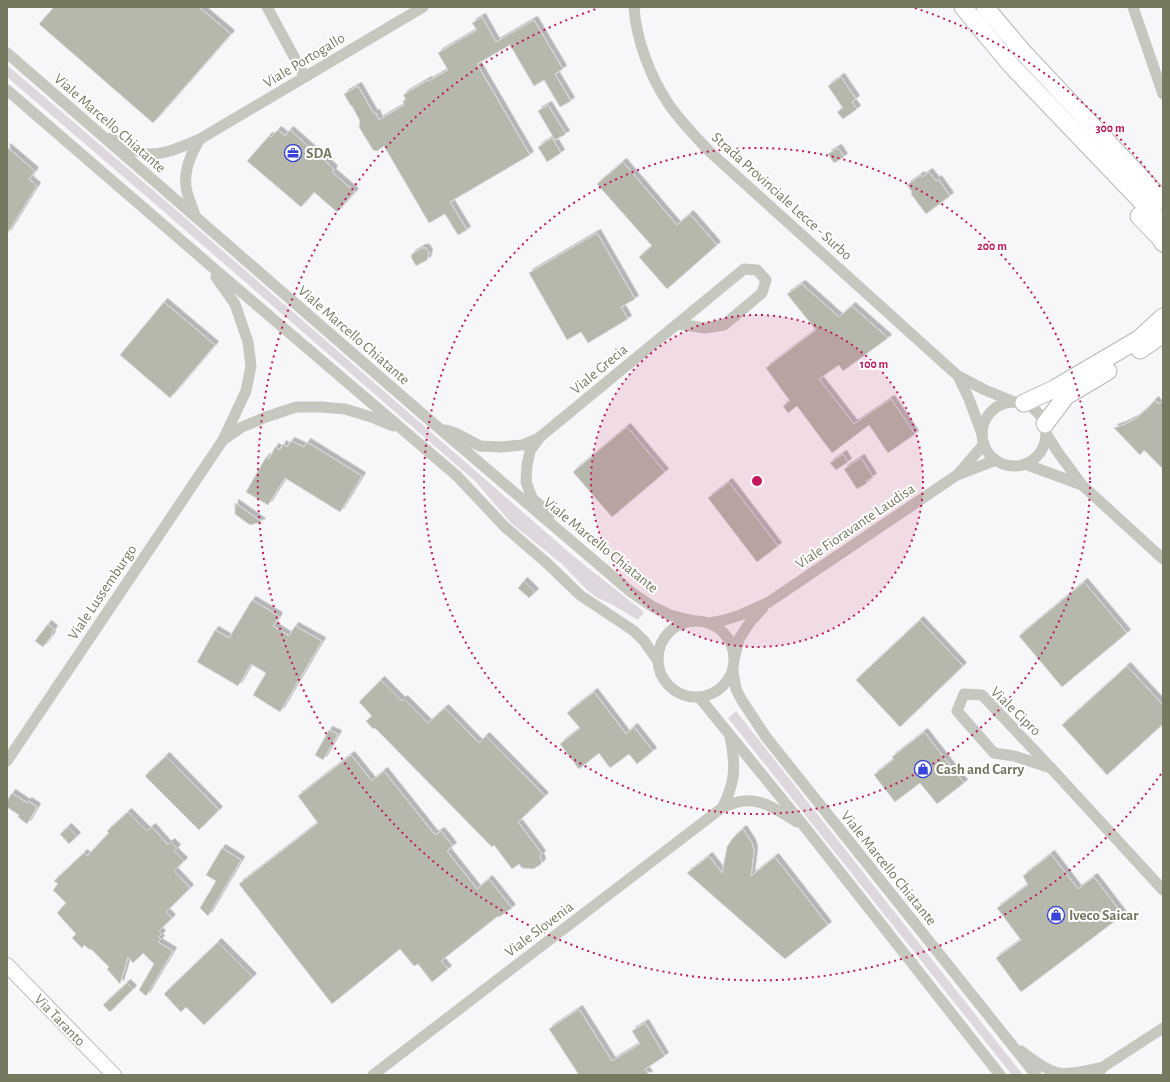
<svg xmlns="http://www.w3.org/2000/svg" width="1170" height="1082" viewBox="0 0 1170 1082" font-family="'Alegreya Sans',sans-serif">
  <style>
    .green { fill: #ded7dd }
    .building { fill: #b6b8ab; stroke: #d9d8da; filter: url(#shadow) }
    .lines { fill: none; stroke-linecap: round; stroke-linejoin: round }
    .major-casing { stroke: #b9bab1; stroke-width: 16 }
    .highway-casing { stroke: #b8b9b1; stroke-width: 19 }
    .minor { stroke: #c6c7bf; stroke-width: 11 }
    .major { stroke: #fff; stroke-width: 14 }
    .highway { stroke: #fff; stroke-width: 17 }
    .ring { fill: none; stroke: #c2185b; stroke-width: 2; stroke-dasharray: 2 4 }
    .labels { text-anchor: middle; stroke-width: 4; stroke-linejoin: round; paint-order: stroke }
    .street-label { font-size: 15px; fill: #767860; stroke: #fff }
    .poi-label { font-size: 15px; font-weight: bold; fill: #767860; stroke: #fff; text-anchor: start }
    .centre { fill: #c2185b; stroke: #fff; stroke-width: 2 }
    .ring-label { font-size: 12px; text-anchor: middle; font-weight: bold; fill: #c2185b; stroke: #fff; stroke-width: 4; stroke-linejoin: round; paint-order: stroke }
  </style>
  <defs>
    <filter id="shadow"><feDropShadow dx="3.5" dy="-3.5" stdDeviation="0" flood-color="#0004"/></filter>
  </defs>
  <rect width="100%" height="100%" fill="#f7f6f8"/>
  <!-- green -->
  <g class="green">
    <path d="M 7,65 L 168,203 L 572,555 L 644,612 L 638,620 L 613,605 L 596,597 L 586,589 L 562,564 L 511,523 L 475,481 L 162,210 L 7,77 Z"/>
    <path d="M 736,711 L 1023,1075 L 1012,1075 L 728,718 Z"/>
  </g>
  <!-- building -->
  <g class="building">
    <path d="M 54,7 L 199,7 L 231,34 L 153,123 L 39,24 Z"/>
    <path d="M 482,17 L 496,42 L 534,20 L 563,69 L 555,74 L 571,101 L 560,107 L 544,80 L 534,86 L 510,45 L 477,64 L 530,155 L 450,202 L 467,230 L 458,235 L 445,214 L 429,223 L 384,146 L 377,151 L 373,150 L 359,127 L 360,121 L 352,106 L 351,106 L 344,94 L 358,86 L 374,114 L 376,113 L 379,120 L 404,105 L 403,101 L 406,99 L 403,95 L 428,80 L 429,81 L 448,70 L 438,53 L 477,30 L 472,23 Z"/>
    <path d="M 841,77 L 856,99 L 852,102 L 857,109 L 843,119 L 837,112 L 843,108 L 828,86 Z"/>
    <path d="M 548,105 L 566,134 L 555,140 L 538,111 Z"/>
    <path d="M 278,130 L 285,136 L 290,130 L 334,169 L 332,172 L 355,192 L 337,212 L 314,192 L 301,207 L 247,161 L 269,136 L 271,137 Z"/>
    <path d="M 552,138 L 561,153 L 547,162 L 538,147 Z"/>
    <path d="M 7,147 L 35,171 L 29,179 L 37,186 L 7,234 Z"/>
    <path d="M 838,148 L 844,157 L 834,163 L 828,154 Z"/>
    <path d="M 623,162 L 677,225 L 690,214 L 717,245 L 667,289 L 639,257 L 652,246 L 597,184 Z"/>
    <path d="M 929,172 L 936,181 L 938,179 L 950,196 L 926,214 L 911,194 L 912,192 L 907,185 L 921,175 L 922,177 Z"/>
    <path d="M 597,233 L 635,299 L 621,307 L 628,319 L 588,343 L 581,332 L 567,340 L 529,273 Z"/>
    <path d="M 422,248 L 426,248 L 429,253 L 427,260 L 416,266 L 411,257 L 412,254 Z"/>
    <path d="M 802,284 L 839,317 L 852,306 L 888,338 L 843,371 L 839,365 L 819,379 L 854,424 L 891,399 L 915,434 L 888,453 L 869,425 L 832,453 L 797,406 L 788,413 L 783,406 L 790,401 L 766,368 L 816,330 L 787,294 Z"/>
    <path d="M 164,302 L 215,345 L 170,398 L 120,355 Z"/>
    <path d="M 1155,400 L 1158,404 L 1163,401 L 1163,469 L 1144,450 L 1140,455 L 1114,428 L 1123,425 L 1135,419 L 1148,408 Z"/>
    <path d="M 627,427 L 665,472 L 612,517 L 573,472 Z"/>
    <path d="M 291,441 L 304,447 L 307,442 L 362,476 L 340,512 L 285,478 L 268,505 L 246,492 L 266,457 L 269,459 L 275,447 L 280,450 L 283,444 L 287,447 Z"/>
    <path d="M 843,454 L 848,462 L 836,470 L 830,463 Z"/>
    <path d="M 861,458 L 873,477 L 866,481 L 867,483 L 857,489 L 844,469 Z"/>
    <path d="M 729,482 L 778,546 L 757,562 L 708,498 Z"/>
    <path d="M 235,503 L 262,522 L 250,525 L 235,514 Z"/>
    <path d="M 524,581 L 535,592 L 529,598 L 518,588 Z"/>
    <path d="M 1084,582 L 1127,633 L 1062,687 L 1019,636 Z"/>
    <path d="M 252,600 L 279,616 L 273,626 L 289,636 L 295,626 L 322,641 L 280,712 L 253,695 L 266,673 L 251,664 L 238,686 L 197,662 L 215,630 L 229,638 Z"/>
    <path d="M 920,620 L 963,666 L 900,727 L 856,680 Z"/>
    <path d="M 48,624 L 54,629 L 51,634 L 52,635 L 43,647 L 35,641 Z"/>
    <path d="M 1127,666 L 1163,705 L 1163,724 L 1107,775 L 1062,725 Z"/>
    <path d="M 381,680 L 402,701 L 404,699 L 428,723 L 445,708 L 479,743 L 486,736 L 545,796 L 518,822 L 542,854 L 540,856 L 542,862 L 540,865 L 533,869 L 522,868 L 519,864 L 512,869 L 494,845 L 492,847 L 375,728 L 373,729 L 366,721 L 372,716 L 359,702 Z"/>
    <path d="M 594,692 L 626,734 L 634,727 L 653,751 L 637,764 L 629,754 L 610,768 L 599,753 L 579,769 L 560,744 L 580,728 L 567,713 Z"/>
    <path d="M 329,730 L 338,734 L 323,760 L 315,755 Z"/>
    <path d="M 924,732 L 964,783 L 937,804 L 920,783 L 895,802 L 874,775 L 894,759 L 892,757 Z"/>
    <path d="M 351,755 L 372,781 L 384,771 L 435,835 L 441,831 L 453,846 L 447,851 L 477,889 L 489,879 L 512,908 L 499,917 L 498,916 L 441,961 L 448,969 L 432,982 L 418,964 L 414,966 L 400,949 L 332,1004 L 239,884 L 318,823 L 298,796 Z"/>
    <path d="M 166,756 L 219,810 L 199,830 L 145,776 Z"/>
    <path d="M 12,793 L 27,803 L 28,801 L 37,807 L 27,824 L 18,817 L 19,815 L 7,807 L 7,801 Z"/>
    <path d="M 128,812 L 147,831 L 152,827 L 168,845 L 171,842 L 177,848 L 174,851 L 184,861 L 174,871 L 190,888 L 166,912 L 172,918 L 159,931 L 162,934 L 159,937 L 161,939 L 158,942 L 173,951 L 146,996 L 139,990 L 154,964 L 143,953 L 133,963 L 128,957 L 120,984 L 107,969 L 109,967 L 91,949 L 90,950 L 84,945 L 82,948 L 72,938 L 76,934 L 57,913 L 66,903 L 53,890 L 58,884 L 54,881 L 84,853 L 87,856 L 109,833 L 107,831 Z"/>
    <path d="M 68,827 L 77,836 L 69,844 L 60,834 Z"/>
    <path d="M 743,829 L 752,843 L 754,851 L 751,876 L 775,857 L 828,925 L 785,959 L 687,873 L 709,856 L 722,873 L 727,847 L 732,839 L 737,834 Z"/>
    <path d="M 222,848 L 241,860 L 208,916 L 200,908 L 216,881 L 206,875 Z"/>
    <path d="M 1051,854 L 1078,889 L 1094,877 L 1123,915 L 1021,992 L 996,958 L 1021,940 L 997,908 L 1028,885 L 1023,876 Z"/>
    <path d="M 218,942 L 253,977 L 204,1025 L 186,1007 L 181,1012 L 164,994 Z"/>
    <path d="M 127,983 L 133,989 L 110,1012 L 103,1005 Z"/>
    <path d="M 579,1009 L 612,1061 L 640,1044 L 632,1031 L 645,1023 L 665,1056 L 645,1069 L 649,1075 L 579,1075 L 549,1029 Z"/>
  </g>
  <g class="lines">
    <!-- major casing -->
    <g class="major-casing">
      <path id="major" d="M 7,965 L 114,1075"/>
    </g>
    <!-- highway casing -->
    <g class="highway-casing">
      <g id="highway">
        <path d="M 963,7 L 1011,65 L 1163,224"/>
        <path d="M 985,7 L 1023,52 L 1163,201"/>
        <path d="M 1139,216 L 1161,239 L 1163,243"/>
        <path d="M 1140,350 L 1163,334"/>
        <path d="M 1024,403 L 1054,389 L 1139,339 L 1163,317"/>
        <path d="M 1045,424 L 1066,396 L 1108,371"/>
      </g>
    </g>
    <!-- minor -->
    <g class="minor">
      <path d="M 267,7 L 305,77"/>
      <path d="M 634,7 C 636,39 650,76 668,103 C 680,121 695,136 710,152 L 958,376 L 985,390 L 1014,402"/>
      <path d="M 1133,7 L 1163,94"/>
      <path d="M 7,53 L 419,411 L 631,592 L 653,607 L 670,615 L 694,621"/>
      <path d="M 7,90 L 204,260 L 457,476 L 505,527 L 549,565 L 580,595 L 634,631 L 644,641 L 658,661"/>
      <path d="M 111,138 C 122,144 136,153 149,154 C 165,155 186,145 200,139 L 423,7"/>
      <path d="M 195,216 C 193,208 189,200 187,192 C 182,173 190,155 200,139"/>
      <path d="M 958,376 L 969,399 L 982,434"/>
      <circle cx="1014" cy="434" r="32"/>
      <path d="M 446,430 L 455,433 L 480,446 L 501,447 L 522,445 L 539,438"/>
      <path d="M 1046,433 L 1057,451 L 1082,485 L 1163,559"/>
      <path d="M 223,440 L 242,427 L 266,417 L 296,407 L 321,407 L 345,409 L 371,417 L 393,426"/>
      <path d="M 1025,464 L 1082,485"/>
      <path d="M 959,473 L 984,444"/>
      <path d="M 550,514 L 532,498 L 526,482 L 527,465 L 530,451 L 540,437 L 744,269 L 757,270 L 766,280 L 762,293 L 724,325 L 705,328 L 678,324"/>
      <circle cx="696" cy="659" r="38"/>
      <path d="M 709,623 C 732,620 748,612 769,602 L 957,475 L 996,460"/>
      <path d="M 735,656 L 739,639 L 750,622 L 763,608"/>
      <path d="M 733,671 L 736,689 L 741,699 L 766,737 L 1036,1075"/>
      <path d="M 964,694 L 982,695 L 1051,768 L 1014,756 L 994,753 L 957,711 Z"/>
      <path d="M 699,697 L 804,826 L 1000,1075"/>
      <path d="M 730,736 C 733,753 736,770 731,786 C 729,793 726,800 723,807 C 728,805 733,803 738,802 C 760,796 779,811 797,822"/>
      <path d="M 7,761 L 223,440 L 246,391 L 251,366 L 248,342 L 235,304 L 216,277"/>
      <path d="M 1051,768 L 1163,890"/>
      <path d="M 1021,1051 C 1032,1059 1045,1070 1059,1073 C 1073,1075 1090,1070 1103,1067"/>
      <path d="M 1099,1072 L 1103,1067 L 1163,1028"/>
      <path d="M 373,1075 L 723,807"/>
    </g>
    <!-- major -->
    <use href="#major" class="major"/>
    <!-- highway -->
    <use href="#highway" class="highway"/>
  </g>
  <!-- distance rings -->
  <circle cx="757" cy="481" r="166" fill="#c2185b" fill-opacity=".12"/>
  <g class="ring">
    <circle cx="757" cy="481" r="166"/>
    <circle cx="757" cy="481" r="333"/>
    <path d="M1161 774A499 499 0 1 1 599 8M915 8A499 499 0 0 1 1161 188"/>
  </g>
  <!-- icons -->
  <defs>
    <g id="office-ring" transform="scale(0.9)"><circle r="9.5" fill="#fff" stroke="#3744d6" stroke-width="1.5"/><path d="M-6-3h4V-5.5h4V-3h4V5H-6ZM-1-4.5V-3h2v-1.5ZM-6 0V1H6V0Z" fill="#3744d6"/></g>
    <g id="shop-ring" transform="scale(0.9)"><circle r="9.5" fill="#fff" stroke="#3744d6" stroke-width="1.5"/><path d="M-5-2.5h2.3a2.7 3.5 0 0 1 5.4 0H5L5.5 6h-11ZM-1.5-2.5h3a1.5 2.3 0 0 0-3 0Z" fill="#3744d6"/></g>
  </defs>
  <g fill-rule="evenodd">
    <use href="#office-ring" x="293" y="153"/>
    <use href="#shop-ring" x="923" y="769"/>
    <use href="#shop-ring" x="1056" y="915"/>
  </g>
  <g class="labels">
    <!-- street labels -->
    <g class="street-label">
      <text transform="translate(304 60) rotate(-31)" y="5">Viale Portogallo</text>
      <text transform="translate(110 123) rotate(41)" y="5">Viale Marcello Chiatante</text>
      <text transform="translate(782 196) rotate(42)" y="5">Strada Provinciale Lecce - Surbo</text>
      <text transform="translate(354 335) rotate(41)" y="5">Viale Marcello Chiatante</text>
      <text transform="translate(599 369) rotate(-40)" y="5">Viale Grecia</text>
      <text transform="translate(855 526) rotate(-34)" y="5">Viale Fioravante Laudisa</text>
      <text transform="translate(601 545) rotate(39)" y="5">Viale Marcello Chiatante</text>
      <text transform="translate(102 592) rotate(-56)" y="5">Viale Lussemburgo</text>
      <text transform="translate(1016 711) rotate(44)" y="5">Viale Cipro</text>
      <text transform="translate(889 868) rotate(51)" y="5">Viale Marcello Chiatante</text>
      <text transform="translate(539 929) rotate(-37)" y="5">Viale Slovenia</text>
      <text transform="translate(60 1020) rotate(46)" y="5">Via Taranto</text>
    </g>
    <!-- poi labels -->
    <g class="poi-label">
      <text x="306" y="158">SDA</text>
      <text x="936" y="774">Cash and Carry</text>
      <text x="1069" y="920">Iveco Saicar</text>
    </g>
  </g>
  <circle cx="757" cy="481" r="6" class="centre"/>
  <g class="ring-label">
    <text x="1110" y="132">300 m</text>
    <text x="992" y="250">200 m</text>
    <text x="874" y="368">100 m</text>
  </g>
  <!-- border -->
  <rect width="1170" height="1082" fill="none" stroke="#767860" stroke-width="16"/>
</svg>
